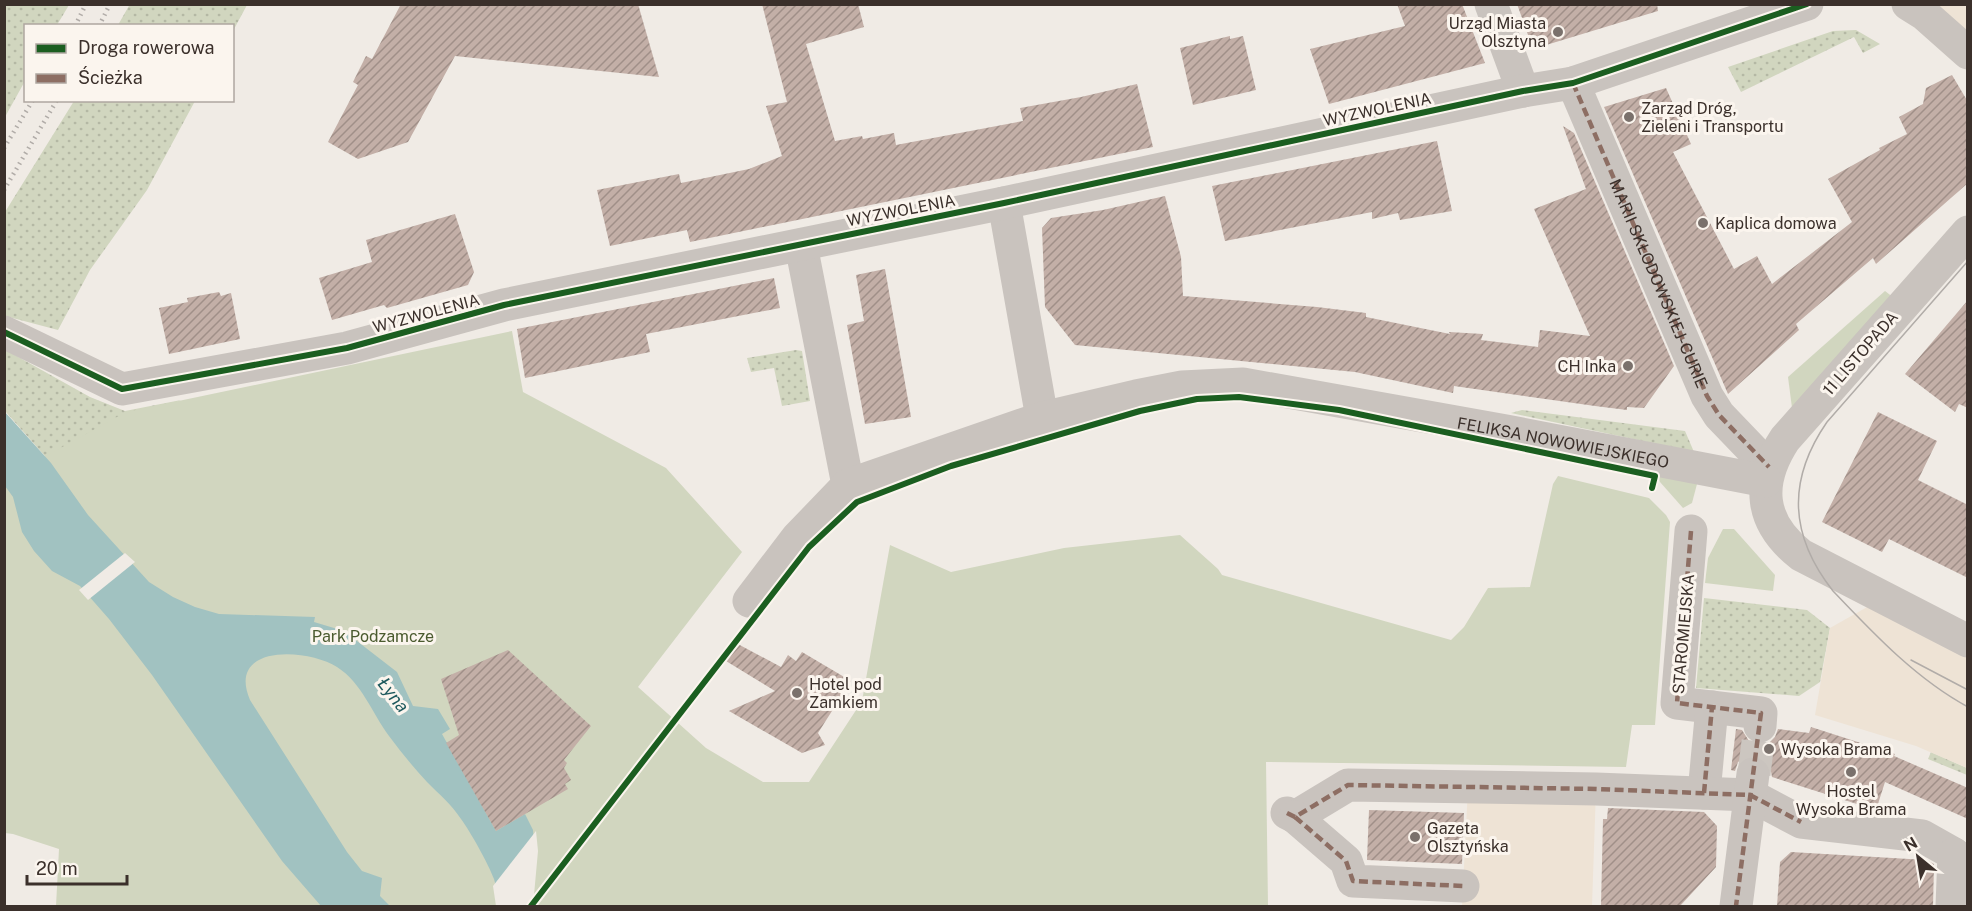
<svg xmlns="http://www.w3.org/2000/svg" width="1972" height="911" viewBox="0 0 1972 911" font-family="'Public Sans',sans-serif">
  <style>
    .grass { fill: url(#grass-dots) }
    .green { fill: #d1d6bf }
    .plaza { fill: #eee3d5 }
    .water { fill: #a1c2c1 }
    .pier { fill: #f0ebe5 }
    .building { fill: url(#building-hatch) }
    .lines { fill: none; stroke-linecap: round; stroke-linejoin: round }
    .street-tunnel { stroke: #ccc6c0; stroke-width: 33; stroke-dasharray: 33 16; stroke-linecap: butt }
    .street { stroke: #c9c3be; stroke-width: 33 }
    .tram { stroke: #b1aca8; stroke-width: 1.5 }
    .rail { stroke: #b1aca8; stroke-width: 4.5; stroke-dasharray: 1.5 4.5; stroke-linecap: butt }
    .quiet { stroke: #8d6e63; stroke-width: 4.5; stroke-dasharray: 9 4.5; stroke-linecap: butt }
    .cycleway-casing { stroke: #fbf5ee; stroke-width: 10 }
    .cycleway { stroke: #1b5e20; stroke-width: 6 }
    .poi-dot { fill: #7a716c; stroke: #fbf5ee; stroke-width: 2 }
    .labels { text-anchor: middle; stroke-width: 6; stroke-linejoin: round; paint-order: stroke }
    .poi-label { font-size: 16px; fill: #3b302b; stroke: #fbf5ee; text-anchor: start }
    .street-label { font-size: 16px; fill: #3b302b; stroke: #fbf5ee }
    .park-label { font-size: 16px; fill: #4a5a2e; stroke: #fbf5ee }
    .water-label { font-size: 18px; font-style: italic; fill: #1f5a5e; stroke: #fbf5ee }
  </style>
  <defs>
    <pattern id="grass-dots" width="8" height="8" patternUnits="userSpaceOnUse" patternTransform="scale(1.5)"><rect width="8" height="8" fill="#d1d6bf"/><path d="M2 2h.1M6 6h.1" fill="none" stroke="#b4b8a4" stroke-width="1.8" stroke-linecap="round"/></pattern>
    <pattern id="building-hatch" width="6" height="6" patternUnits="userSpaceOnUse" patternTransform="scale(1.5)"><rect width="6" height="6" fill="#c3afa7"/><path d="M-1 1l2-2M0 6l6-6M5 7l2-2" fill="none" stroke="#a08f88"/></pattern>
  </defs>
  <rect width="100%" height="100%" fill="#f0ebe5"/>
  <!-- grass -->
  <g class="grass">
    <path d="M 5,4 L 69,5 L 57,25 L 26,26 L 25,81 L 5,117 Z"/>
    <path d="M 130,4 L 247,4 L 247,5 L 233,31 L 232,26 L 118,25 Z"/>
    <path d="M 1856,30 L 1880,44 L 1863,53 L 1854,37 L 1741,92 L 1728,67 L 1833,31 Z"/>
    <path d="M 74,101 L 195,101 L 147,190 L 90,270 L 58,330 L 5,316 L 5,212 Z"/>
    <path d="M 4,349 L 90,397 L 125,411 L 181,400 L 51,463 L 5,411 Z"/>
    <path d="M 796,350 L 802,351 L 810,401 L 782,406 L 774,368 L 751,372 L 747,358 Z"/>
    <path d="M 1522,410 L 1685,431 L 1694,452 L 1511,413 Z"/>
    <path d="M 1704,598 L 1807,610 L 1830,628 L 1820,682 L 1799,696 L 1696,688 Z"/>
    <path d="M 1931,752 L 1967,768 L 1967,775 L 1928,759 Z"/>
  </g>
  <!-- green -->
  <g class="green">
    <path d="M 1885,291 L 1894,298 L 1792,408 L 1788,377 Z"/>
    <path d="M 512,331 L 523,392 L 666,468 L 742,552 L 638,687 L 706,748 L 763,782 L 809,782 L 862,701 L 890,545 L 951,572 L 1064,548 L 1180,535 L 1218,569 L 1222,575 L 1451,640 L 1464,627 L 1488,588 L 1530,587 L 1553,484 L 1558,476 L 1649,498 L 1666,515 L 1670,522 L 1655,725 L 1632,725 L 1626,767 L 1266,762 L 1268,906 L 56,906 L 59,849 L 13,834 L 5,833 L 4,479 L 126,412 Z"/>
    <path d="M 1658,475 L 1697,484 L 1692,503 L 1683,508 L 1660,482 Z"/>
    <path d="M 1723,529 L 1734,529 L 1775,575 L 1773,591 L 1705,583 L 1708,558 Z"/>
  </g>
  <!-- plaza -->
  <g class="plaza">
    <path d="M 1923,5 L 1967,5 L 1967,38 Z"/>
    <path d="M 1869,606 L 1967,656 L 1967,768 L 1916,746 L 1815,715 L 1830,628 Z"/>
    <path d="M 1468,788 L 1596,789 L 1592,906 L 1462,906 Z"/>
  </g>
  <!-- water -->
  <path class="water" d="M 4,411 L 51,463 L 88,515 L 149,582 L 173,597 L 195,607 L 219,614 L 315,617 L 314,622 L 344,631 L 397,672 L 413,706 L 438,709 L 450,729 L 442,734 L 496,831 L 525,814 L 533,830 L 535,851 L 499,906 C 498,898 497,888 494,879 C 489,865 470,831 461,819 C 452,805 439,794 427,782 C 413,767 401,752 389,736 C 372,713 362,683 337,667 C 307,648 226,644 250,700 L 347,852 L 362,871 L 382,878 L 380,896 L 390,906 L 321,906 L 282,861 L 152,675 L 109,619 L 80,586 L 52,571 L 34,551 L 22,532 L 13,497 L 5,486 Z"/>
  <!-- pier -->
  <g class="pier">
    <path d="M 125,553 L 135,562 L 88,600 L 79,590 Z"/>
    <path d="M 536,831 L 538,851 L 533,906 L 496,906 L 493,886 Z"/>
  </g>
  <!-- building -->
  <g class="building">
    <path d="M 401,4 L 638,4 L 659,77 L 455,56 L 408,142 L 358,159 L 328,142 L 358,85 L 353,82 L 366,56 L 372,59 Z"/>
    <path d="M 762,4 L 858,4 L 864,27 L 806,44 L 835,141 L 862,136 L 863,139 L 894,133 L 896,145 L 1023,121 L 1020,108 L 1081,97 L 1137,84 L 1153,147 L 690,242 L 687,230 L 610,246 L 597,190 L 679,174 L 681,183 L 749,169 L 782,156 L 766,106 L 787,102 Z"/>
    <path d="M 1397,4 L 1462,4 L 1485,63 L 1329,104 L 1310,49 L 1405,26 Z"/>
    <path d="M 1517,4 L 1657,4 L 1658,11 L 1533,49 Z"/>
    <path d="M 1230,36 L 1230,39 L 1243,36 L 1256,90 L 1193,105 L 1180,48 Z"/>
    <path d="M 1952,75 L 1968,102 L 1968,183 L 1876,264 L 1873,258 L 1796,324 L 1799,330 L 1728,394 L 1604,107 L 1666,88 L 1691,144 L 1673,152 L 1734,269 L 1757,256 L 1772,284 L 1852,222 L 1828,179 L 1880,150 L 1879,148 L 1907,134 L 1899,117 L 1923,104 L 1926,88 Z"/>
    <path d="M 1563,126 L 1574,133 L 1674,366 L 1644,408 L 1627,407 L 1627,410 L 1595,406 L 1454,386 L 1453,393 L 1355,372 L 1075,345 L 1045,307 L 1042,228 L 1051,218 L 1103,210 L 1165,196 L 1181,257 L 1183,296 L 1317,307 L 1366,313 L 1366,317 L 1450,334 L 1449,332 L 1483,334 L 1481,340 L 1538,347 L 1540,330 L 1590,336 L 1534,209 L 1586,189 Z"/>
    <path d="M 1437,141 L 1452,211 L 1400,220 L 1398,213 L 1372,219 L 1372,212 L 1225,241 L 1212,186 Z"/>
    <path d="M 455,214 L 474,272 L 468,285 L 387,308 L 384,305 L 332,320 L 319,278 L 372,262 L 366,240 Z"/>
    <path d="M 885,269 L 911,417 L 865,424 L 847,325 L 864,321 L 856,275 Z"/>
    <path d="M 774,278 L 780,308 L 646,334 L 650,352 L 525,378 L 517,329 Z"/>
    <path d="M 219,292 L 221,296 L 231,293 L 240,339 L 169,354 L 159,308 L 188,302 L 187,298 Z"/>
    <path d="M 1968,300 L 1968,408 L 1959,404 L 1955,412 L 1905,374 Z"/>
    <path d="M 1878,412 L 1937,441 L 1918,480 L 1968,505 L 1968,578 L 1889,539 L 1882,552 L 1822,522 Z"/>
    <path d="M 736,643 L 781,667 L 788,655 L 796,661 L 802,652 L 851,681 L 818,733 L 825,745 L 802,753 L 729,711 L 775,691 L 726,661 Z"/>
    <path d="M 508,650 L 591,726 L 564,760 L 567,763 L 564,768 L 571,780 L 565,784 L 568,789 L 496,831 L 446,743 L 459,735 L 441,679 Z"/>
    <path d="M 1811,727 L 1895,754 L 1894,756 L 1968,788 L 1968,819 L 1885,782 L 1876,810 L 1772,777 L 1770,766 L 1765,760 L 1756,756 L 1745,757 L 1738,762 L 1735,771 L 1731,770 L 1736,729 L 1742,730 L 1749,741 L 1759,745 L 1769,743 L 1775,737 L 1778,729 L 1809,733 Z"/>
    <path d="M 1608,808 L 1704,812 L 1717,826 L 1716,867 L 1680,906 L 1601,906 L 1603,819 L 1607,819 Z"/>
    <path d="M 1369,810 L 1464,813 L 1462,864 L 1367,860 Z"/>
    <path d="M 1791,852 L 1926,860 L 1934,864 L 1933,906 L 1777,906 L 1780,862 Z"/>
  </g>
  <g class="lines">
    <!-- street-tunnel -->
    <path class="street-tunnel" d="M 1754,774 L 1760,726"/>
    <!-- street -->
    <g class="street">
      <path d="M 1491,4 L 1523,91"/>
      <path d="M 1908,4 L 1924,14 L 1968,53"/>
      <path d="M 1573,83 L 1707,396 L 1719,415 L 1769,467"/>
      <path d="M 1004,203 L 1042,418"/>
      <path d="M 1968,232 L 1785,439 C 1756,483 1759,522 1801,555 L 1968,641"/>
      <path d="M 801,245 L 848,485"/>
      <path d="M 4,332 L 122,389 L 347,348 L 504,305 L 1004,203 L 1523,91 L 1573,83 L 1807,4"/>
      <path d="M 1691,531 L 1677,703 L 1761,713 L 1760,726"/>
      <path id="s1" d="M 749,601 L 797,538 L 848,485 L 1042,418 L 1136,396 L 1182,387 L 1243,384 L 1506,431 L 1766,481"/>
      <path d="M 1704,793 L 1712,707"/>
      <path d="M 1287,813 L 1295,817 L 1348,785 L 1596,789 L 1750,795 L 1801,822 L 1922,836 L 1954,854 L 1968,868"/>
      <path d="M 1295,817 L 1346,861 L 1353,881 L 1463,886"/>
      <path d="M 1736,906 L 1753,774"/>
      <path d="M 1952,906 L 1954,854"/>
    </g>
    <!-- tram -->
    <g class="tram">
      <path d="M 1968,261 L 1827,422 C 1787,480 1789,535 1833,591 C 1873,633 1916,679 1968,707"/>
      <path d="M 1911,660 L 1968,690"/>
    </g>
    <!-- rail -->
    <g class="rail">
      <path d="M 75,26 L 86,4"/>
      <path d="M 99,26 L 110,4"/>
      <path d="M 4,148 L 33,100"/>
      <path d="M 4,190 L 57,100"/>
    </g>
    <!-- quiet -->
    <g class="quiet">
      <path id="s2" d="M 1573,83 L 1707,396 L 1719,415 L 1769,467"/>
      <path d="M 1691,531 L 1677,703 L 1761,713 L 1736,906"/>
      <path d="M 1704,793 L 1712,707"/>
      <path d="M 1287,813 L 1295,817 L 1348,785 L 1596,789 L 1750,795 L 1801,822"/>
      <path d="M 1295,817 L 1346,861 L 1353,881 L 1463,886"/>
    </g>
    <!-- cycleway casing -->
    <g class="cycleway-casing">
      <g id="cycleway">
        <path d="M 4,332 L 122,389 L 347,348 L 504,305 L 1004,203 L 1523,91 L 1573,83 L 1807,4"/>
        <path d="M 531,906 L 809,547 L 857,502 L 951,466 L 1140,411 L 1197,399 L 1239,397 L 1339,410 L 1655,476 L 1652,488"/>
      </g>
    </g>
    <!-- cycleway -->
    <use href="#cycleway" class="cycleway"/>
  </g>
  <!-- markers -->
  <g class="poi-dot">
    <circle cx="1558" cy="32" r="6"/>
    <circle cx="1629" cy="117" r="6"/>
    <circle cx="1703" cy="223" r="6"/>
    <circle cx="1628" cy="366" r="6"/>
    <circle cx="797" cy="693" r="6"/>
    <circle cx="1769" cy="749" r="6"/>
    <circle cx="1851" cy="772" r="6"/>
    <circle cx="1415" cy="837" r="6"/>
  </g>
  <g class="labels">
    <!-- poi labels -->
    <g class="poi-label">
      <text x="1546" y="29" text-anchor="end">Urząd Miasta<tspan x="1546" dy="18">Olsztyna</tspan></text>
      <text x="1641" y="114">Zarząd Dróg,<tspan x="1641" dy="18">Zieleni i Transportu</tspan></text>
      <text x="1715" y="229">Kaplica domowa</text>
      <text x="1616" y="372" text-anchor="end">CH Inka</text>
      <text x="809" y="690">Hotel pod<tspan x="809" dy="18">Zamkiem</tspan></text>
      <text x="1781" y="755">Wysoka Brama</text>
      <text x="1851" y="797" text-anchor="middle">Hostel<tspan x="1851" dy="18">Wysoka Brama</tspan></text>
      <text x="1427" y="834">Gazeta<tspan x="1427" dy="18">Olsztyńska</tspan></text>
    </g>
    <!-- street labels -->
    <g class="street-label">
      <text transform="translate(1377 109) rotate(-12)" y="6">WYZWOLENIA</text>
      <text transform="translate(901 210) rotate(-11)" y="6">WYZWOLENIA</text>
      <text dy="6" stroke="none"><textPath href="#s2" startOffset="218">MARII SKŁODOWSKIEJ-CURIE</textPath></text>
      <text transform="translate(426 313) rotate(-15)" y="6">WYZWOLENIA</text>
      <text transform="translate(1860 353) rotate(-49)" y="6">11 LISTOPADA</text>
      <text dy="6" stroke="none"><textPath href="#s1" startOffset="888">FELIKSA NOWOWIEJSKIEGO</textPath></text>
      <text transform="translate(1683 634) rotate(-85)" y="6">STAROMIEJSKA</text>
    </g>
    <!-- park labels -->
    <g class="park-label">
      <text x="373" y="642">Park Podzamcze</text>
    </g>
    <!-- water labels -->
    <g class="water-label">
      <text transform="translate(393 695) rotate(52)" y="6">Łyna</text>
    </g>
  </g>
  <!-- border -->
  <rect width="1972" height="911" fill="none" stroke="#3b302b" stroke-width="12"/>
  <!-- legend -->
  <rect x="24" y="24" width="210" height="78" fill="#fbf5ee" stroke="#aea6a0" stroke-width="1.5"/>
  <rect x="36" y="44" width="30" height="9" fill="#1b5e20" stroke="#aea6a0" stroke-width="1.5"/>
  <text x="78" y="54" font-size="18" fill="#3b302b">Droga rowerowa</text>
  <rect x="36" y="74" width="30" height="9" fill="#8d6e63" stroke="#aea6a0" stroke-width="1.5"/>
  <text x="78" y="84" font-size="18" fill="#3b302b">Ścieżka</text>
  <!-- north arrow -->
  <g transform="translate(1918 857) rotate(330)" stroke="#fbf5ee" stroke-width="4.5" paint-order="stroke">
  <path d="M0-4.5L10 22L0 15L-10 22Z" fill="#3b302b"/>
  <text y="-9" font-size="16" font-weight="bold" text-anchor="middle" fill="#3b302b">N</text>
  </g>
  <!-- scale -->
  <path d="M27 875v9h100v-9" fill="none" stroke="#3b302b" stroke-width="3"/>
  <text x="36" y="875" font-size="18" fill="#3b302b" stroke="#fbf5ee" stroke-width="4.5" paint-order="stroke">20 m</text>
</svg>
